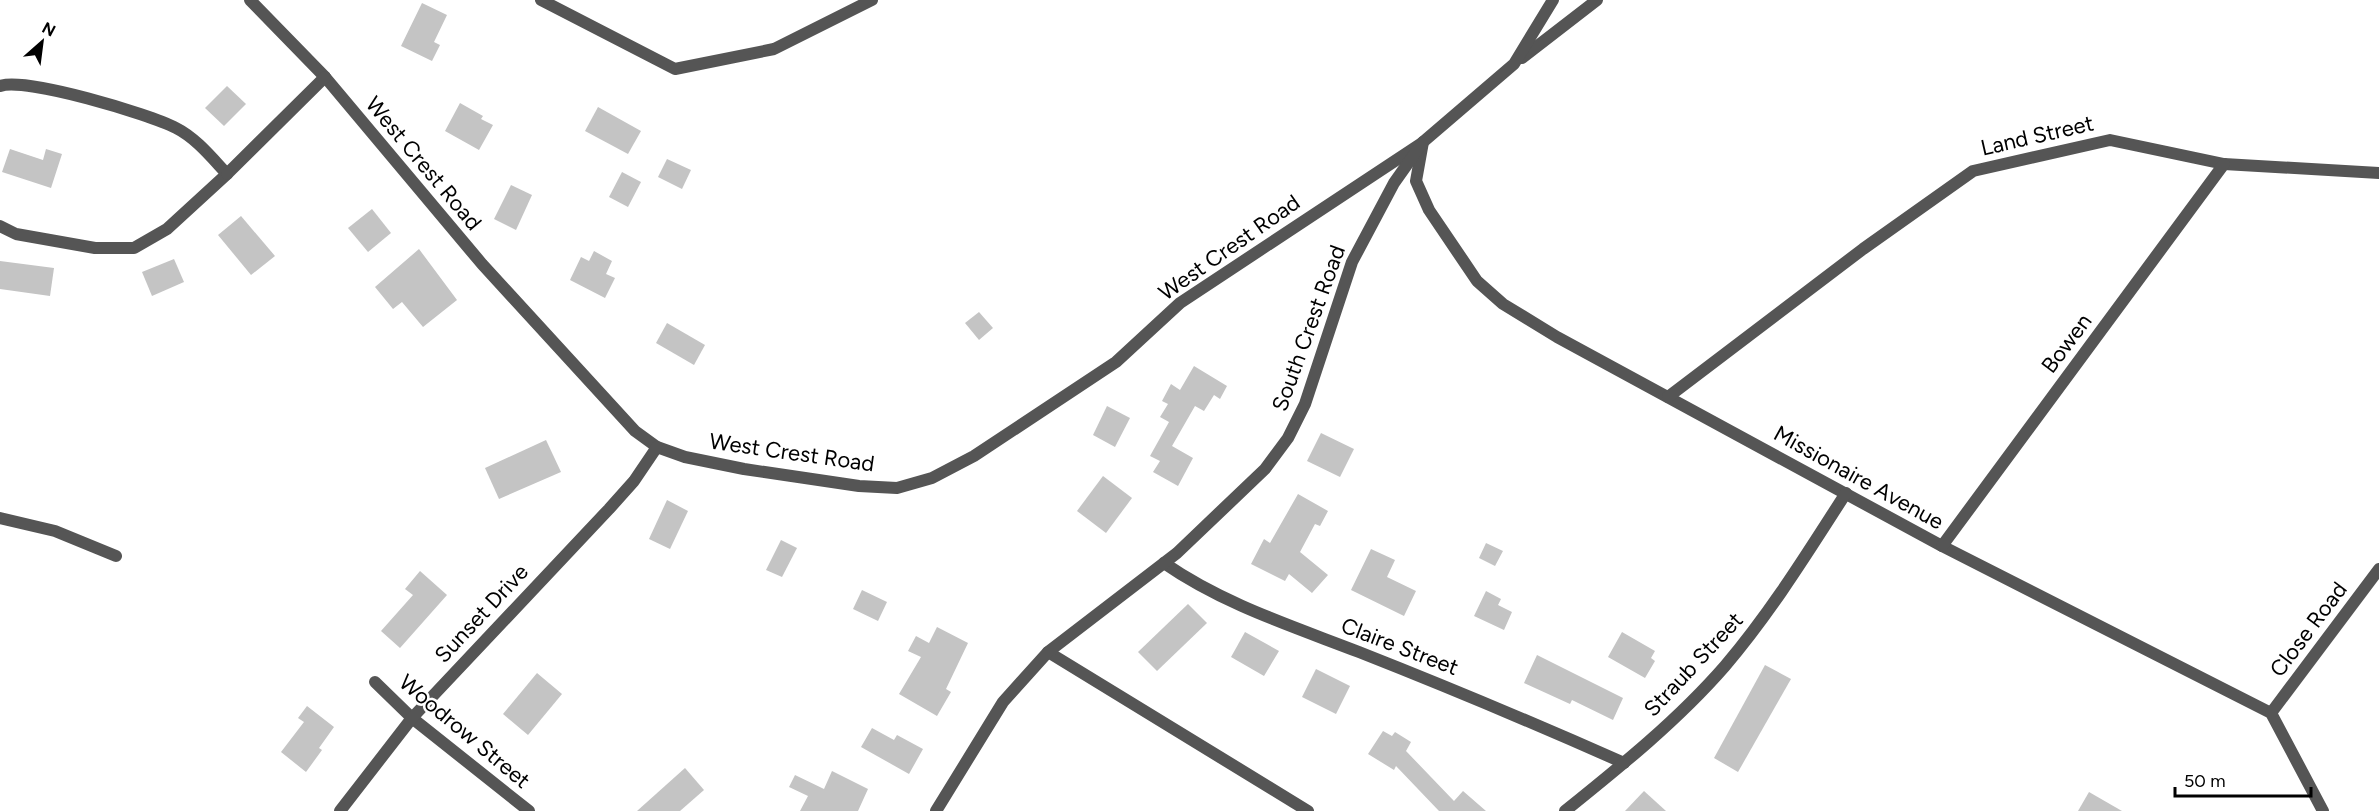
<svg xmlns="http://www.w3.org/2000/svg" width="2379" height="811" viewBox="0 0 2379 811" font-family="Figtree,sans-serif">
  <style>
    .building { fill: #c4c4c4 }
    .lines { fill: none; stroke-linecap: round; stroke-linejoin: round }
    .minor { stroke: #555; stroke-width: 12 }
    .tertiary { stroke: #555; stroke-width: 12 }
    .labels { text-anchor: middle; stroke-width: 5; stroke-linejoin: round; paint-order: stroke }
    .street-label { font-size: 22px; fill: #000; stroke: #fff }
  </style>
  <rect width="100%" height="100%" fill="#fff"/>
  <!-- building -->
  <g class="building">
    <path d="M 422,3 L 447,15 L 434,42 L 440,45 L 432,61 L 401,46 Z"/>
    <path d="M 227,86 L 246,104 L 224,126 L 205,108 Z"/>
    <path d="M 460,103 L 483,116 L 481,119 L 493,125 L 479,150 L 445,131 Z"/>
    <path d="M 598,107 L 641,131 L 628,154 L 585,131 Z"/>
    <path d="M 10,149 L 43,160 L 46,149 L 62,154 L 51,188 L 2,172 Z"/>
    <path d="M 667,159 L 691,170 L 682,189 L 658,177 Z"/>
    <path d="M 622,172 L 641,182 L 628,207 L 609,197 Z"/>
    <path d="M 511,185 L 532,195 L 516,230 L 494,219 Z"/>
    <path d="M 372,209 L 391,233 L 368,252 L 348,228 Z"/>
    <path d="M 241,216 L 275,256 L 251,275 L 218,235 Z"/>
    <path d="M 419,249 L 457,300 L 423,327 L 402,302 L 393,309 L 375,287 Z"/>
    <path d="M 594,251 L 612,261 L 606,274 L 615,278 L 605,298 L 570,280 L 581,257 L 589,261 Z"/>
    <path d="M 174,259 L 184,282 L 152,296 L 142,272 Z"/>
    <path d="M 0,261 L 54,268 L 50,296 L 0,289 Z"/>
    <path d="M 979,312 L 993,328 L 979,340 L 965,323 Z"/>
    <path d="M 667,323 L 705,345 L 694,365 L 656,343 Z"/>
    <path d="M 1194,366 L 1227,386 L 1220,399 L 1214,395 L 1204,411 L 1195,406 L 1172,446 L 1193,458 L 1178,486 L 1153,472 L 1160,461 L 1150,456 L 1169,422 L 1160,417 L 1168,404 L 1162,401 L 1171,384 L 1180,390 Z"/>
    <path d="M 1107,406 L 1130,418 L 1115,447 L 1093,435 Z"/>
    <path d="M 1321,433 L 1354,449 L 1340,477 L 1307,461 Z"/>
    <path d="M 546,440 L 561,472 L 499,499 L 485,468 Z"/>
    <path d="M 1103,476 L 1132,498 L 1106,533 L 1077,511 Z"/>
    <path d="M 1298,494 L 1328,511 L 1320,526 L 1315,524 L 1300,552 L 1328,575 L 1312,593 L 1289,574 L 1285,581 L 1251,564 L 1264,539 L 1270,543 Z"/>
    <path d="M 667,500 L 688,511 L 670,549 L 649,539 Z"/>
    <path d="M 781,540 L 797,548 L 782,577 L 766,570 Z"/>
    <path d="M 1486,543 L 1503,551 L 1495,566 L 1479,558 Z"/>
    <path d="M 1371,549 L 1395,560 L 1387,577 L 1416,591 L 1404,616 L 1351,590 Z"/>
    <path d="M 420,571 L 447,595 L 400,648 L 381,631 L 413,595 L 405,589 Z"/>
    <path d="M 862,590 L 887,602 L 878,621 L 853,609 Z"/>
    <path d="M 1486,591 L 1501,599 L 1498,605 L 1512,612 L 1504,630 L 1474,616 Z"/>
    <path d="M 1188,604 L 1207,623 L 1157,671 L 1138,652 Z"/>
    <path d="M 937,627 L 968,643 L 946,689 L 951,692 L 937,716 L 899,694 L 921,657 L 908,651 L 916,636 L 929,643 Z"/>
    <path d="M 1245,632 L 1279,651 L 1264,676 L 1231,657 Z"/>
    <path d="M 1622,632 L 1655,651 L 1651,658 L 1655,661 L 1645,678 L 1608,657 Z"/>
    <path d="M 1537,655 L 1623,698 L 1613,720 L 1572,700 L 1570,704 L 1524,683 Z"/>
    <path d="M 1765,665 L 1791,679 L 1738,772 L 1714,758 Z"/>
    <path d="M 1316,669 L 1350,686 L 1336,714 L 1302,697 Z"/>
    <path d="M 537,673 L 562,694 L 528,735 L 503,714 Z"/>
    <path d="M 307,706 L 334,727 L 319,748 L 322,750 L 306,772 L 281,752 L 304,722 L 298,718 Z"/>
    <path d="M 872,728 L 894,740 L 897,735 L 923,749 L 909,774 L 861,747 Z"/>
    <path d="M 1383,731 L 1392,736 L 1395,732 L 1411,742 L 1406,751 L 1454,801 L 1463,791 L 1486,811 L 1439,811 L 1396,766 L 1394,770 L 1368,754 Z"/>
    <path d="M 685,768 L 704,790 L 680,811 L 637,811 Z"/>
    <path d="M 832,771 L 868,789 L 858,811 L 800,811 L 808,796 L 789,787 L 795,775 L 824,789 Z"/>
    <path d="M 1644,791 L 1666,811 L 1625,811 Z"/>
    <path d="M 2089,792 L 2122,811 L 2078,811 Z"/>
  </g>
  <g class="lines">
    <!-- minor -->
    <g class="minor">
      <path d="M 250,0 L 325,77 L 482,264 L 635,431 L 657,447 L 685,457 L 744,469 L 859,486 L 897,488 L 932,478 L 974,456 L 1116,362 L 1180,303 L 1422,143"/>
      <path d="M 541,0 L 675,69 L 774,49 L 872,0"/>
      <path d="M 0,86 C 26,77 149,114 176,128 C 196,138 212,158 227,174 L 167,229 L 134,248 L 95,248 L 16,234 L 0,226"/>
      <path d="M 1423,142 L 1416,181 L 1429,210 L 1477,281 L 1503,304 L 1557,337 L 1942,546 L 2271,713 L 2323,811"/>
      <path d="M 227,174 L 325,77"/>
      <path d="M 1668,397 L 1863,249 L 1973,171 L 2110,140 L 2224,164 L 2379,173"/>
      <path d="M 0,518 L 55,531 L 116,556"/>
      <path d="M 1942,546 L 2224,164"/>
      <path d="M 1164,563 C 1223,604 1292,626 1359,652 C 1448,687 1536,724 1624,763"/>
      <path d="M 1048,652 L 1308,811"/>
      <path d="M 375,682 L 412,718 L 529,811"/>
      <path d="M 2271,713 L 2379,569"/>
      <path d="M 340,811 L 412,718 L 609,509 L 634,481 L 657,447"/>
      <path d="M 1565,811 C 1621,766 1678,720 1725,666 C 1771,612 1808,552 1846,493"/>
    </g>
    <!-- tertiary -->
    <g class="tertiary">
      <path d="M 1522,58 L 1597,0"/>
      <path d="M 936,811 L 1003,702 L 1048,652 L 1177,553 L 1265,469 L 1288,438 L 1305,404 L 1352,262 L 1394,183 L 1423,142 L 1514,64 L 1553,0"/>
    </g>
  </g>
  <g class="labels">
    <!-- street labels -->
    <g class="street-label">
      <text transform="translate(2037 135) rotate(-13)" y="8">Land Street</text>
      <text transform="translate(424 163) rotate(50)" y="8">West Crest Road</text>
      <text transform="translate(1229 247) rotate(-35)" y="8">West Crest Road</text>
      <text transform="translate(1308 328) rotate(-70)" y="8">South Crest Road</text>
      <text transform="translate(2066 343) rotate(-53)" y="8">Bowen</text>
      <text transform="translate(792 452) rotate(8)" y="8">West Crest Road</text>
      <text transform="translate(1859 477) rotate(29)" y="8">Missionaire Avenue</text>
      <text transform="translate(481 613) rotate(-47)" y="8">Sunset Drive</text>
      <text transform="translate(2308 629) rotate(-53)" y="8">Close Road</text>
      <text transform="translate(1400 646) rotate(21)" y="8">Claire Street</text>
      <text transform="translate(1693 664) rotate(-47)" y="8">Straub Street</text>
      <text transform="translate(465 731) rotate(40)" y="8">Woodrow Street</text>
    </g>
  </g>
  <!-- north arrow -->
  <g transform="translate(42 42) rotate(28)" stroke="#ffffff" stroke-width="4.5" paint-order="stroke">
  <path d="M0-4.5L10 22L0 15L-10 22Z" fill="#000000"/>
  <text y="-9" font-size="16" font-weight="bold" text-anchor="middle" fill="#000000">N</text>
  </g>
  <!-- scale -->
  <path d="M2175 787v9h136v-9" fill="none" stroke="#000000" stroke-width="3"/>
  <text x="2184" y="787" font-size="18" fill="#000000" stroke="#ffffff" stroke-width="4.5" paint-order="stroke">50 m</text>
</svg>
